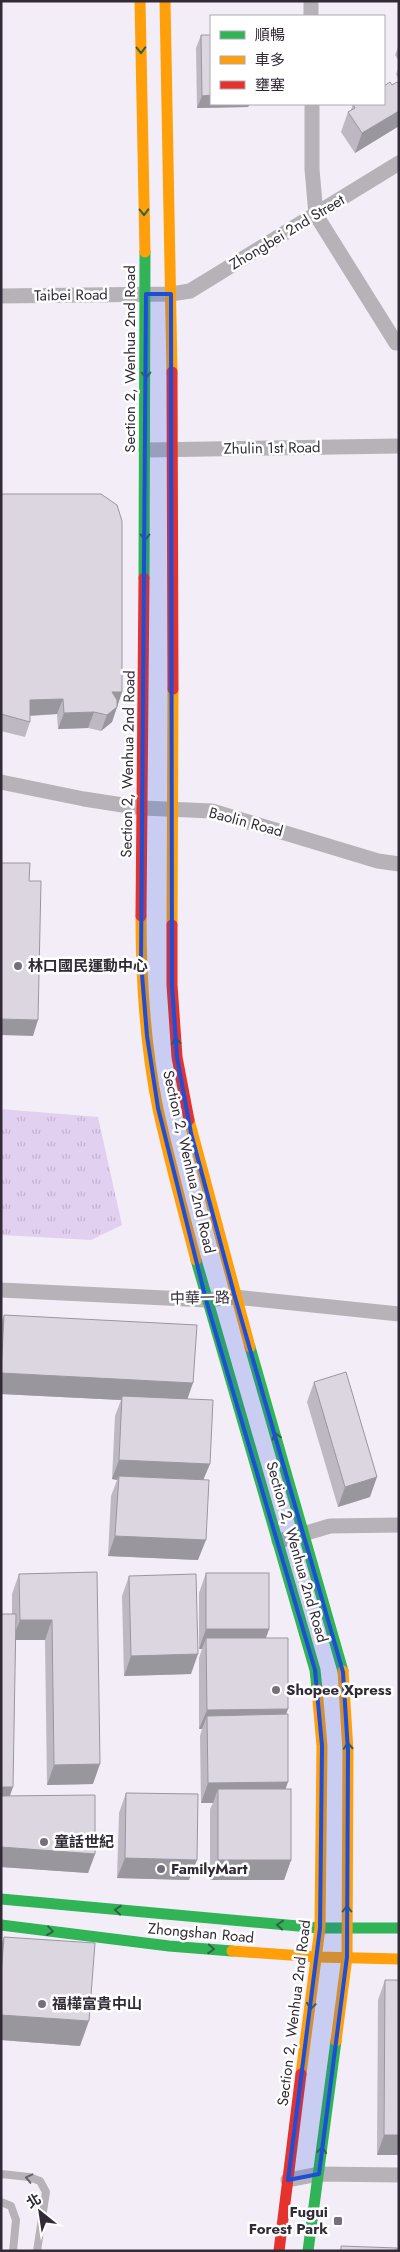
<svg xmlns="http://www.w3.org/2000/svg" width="400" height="2252" viewBox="0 0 400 2252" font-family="Jost,'Noto Sans TC',sans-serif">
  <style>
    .grass { fill: url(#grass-tufts) }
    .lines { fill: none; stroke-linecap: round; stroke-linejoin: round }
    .lane { stroke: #b6b2b8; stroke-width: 8 }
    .street { stroke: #b6b2b8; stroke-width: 15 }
    .fast { stroke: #30b455; stroke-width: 11 }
    .slow { stroke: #ff9f0a; stroke-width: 11 }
    .jam { stroke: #e5322d; stroke-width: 11 }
    .wall { fill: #bdb8c2 }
    .shaded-wall { fill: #9a969e }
    .building { fill: #dcd6e1; stroke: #9a969e }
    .oneway { stroke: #316243 }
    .oneway2 { stroke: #67616b }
    .marked { fill: #1d4ed8; fill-opacity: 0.2; stroke: #1d4ed8; stroke-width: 4; stroke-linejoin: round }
    .poi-dot { fill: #766f7b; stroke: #fff; stroke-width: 2 }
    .labels { text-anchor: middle; stroke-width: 5; stroke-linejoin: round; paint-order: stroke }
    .street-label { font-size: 15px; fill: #322b37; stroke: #fff }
    .poi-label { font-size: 15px; font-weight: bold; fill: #322b37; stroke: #fff; text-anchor: start }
  </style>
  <defs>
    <pattern id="grass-tufts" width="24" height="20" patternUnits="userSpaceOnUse" patternTransform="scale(1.25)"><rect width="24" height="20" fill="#e2d0f0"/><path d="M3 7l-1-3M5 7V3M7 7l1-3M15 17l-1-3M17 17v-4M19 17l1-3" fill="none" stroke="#c2b3ce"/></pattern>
  </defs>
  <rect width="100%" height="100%" fill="#f3edf8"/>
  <!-- grass -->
  <path class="grass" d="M 1,1109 L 98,1117 L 122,1225 L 91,1240 L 1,1235 Z"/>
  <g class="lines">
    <!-- lane -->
    <g class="lane">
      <path d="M 1,2174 L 29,2177 L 40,2181 L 46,2192 L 37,2251"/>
      <path d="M 1,2202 L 11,2206 L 16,2220 L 13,2251"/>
    </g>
    <!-- street -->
    <g class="street">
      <path d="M 311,1 L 311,16"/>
      <path d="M 312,104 L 312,169 L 316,215 L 396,343 L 399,343"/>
      <path d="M 1,296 L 171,294 L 190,291 L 399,163"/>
      <path d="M 146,450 L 399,446"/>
      <path d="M 1,782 L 84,799 L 142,808 L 212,811 L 378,861 L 399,864"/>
      <path d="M 1,1290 L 206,1300 L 235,1297 L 399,1314"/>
      <path d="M 279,1541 L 330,1526 L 399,1525"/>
      <path d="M 288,2180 L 319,2174 L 399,2175"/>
    </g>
    <!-- fast -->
    <g class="fast">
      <path d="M 144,578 L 145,252"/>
      <path d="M 196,1260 L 315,1670 L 317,1689"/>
      <path d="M 250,1347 L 343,1671"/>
      <path d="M 1,1899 L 320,1928 L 399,1928"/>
      <path d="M 1,1925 L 169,1946 L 232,1951"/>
      <path d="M 308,2251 L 336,2041"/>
    </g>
    <!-- slow -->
    <g class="slow">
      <path d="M 140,1 L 145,252"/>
      <path d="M 165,1 L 172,372"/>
      <path d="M 141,916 C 141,980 145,1045 158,1109 C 169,1159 183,1210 196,1260"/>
      <path d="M 172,925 L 173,689"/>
      <path d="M 189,1120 L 250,1347"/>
      <path d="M 232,1951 L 318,1957 L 399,1959"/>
      <path d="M 336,2041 L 347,1957 L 348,1751 L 343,1671"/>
      <path d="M 301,2074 L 320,1928 L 322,1746 L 317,1689"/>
    </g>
    <!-- jam -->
    <g class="jam">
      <path d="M 172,372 L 173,689"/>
      <path d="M 141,916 L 144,578"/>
      <path d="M 172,925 L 172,985 L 177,1057 L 189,1120"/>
      <path d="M 279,2251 L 301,2074"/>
    </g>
  </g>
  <!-- wall -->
  <g class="wall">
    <path d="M 201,35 L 211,104 L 250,104 L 248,107 L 197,108 L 196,48 Z"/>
    <path d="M 399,45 L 399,61 L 395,55 Z"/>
    <path d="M 399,66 L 399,80 L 396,74 Z"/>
    <path d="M 353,104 L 399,111 L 399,126 L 355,153 L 341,132 L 348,112 L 351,110 Z"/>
    <path d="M 1,494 L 122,692 L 112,722 L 101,731 L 88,728 L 58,729 L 57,714 L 30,716 L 30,722 L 25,737 L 1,731 Z"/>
    <path d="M 4,1315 L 187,1399 L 204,1480 L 198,1560 L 108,1556 L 111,1496 L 117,1480 L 112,1479 L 115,1416 L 121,1400 L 1,1394 L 1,1324 Z"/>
    <path d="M 314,1382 L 370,1497 L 338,1507 L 307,1402 Z"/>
    <path d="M 97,1572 L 93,1784 L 47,1785 L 45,1640 L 16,1640 L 10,1796 L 95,1854 L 88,1873 L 1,1867 L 12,1614 L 12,1594 L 19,1574 Z"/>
    <path d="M 206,1573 L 269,1629 L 266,1638 L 286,1714 L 286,1789 L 291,1860 L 284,1880 L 210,1880 L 210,1809 L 213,1803 L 201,1803 L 200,1736 L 202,1729 L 199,1729 L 199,1658 L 202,1649 L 199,1649 L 199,1593 Z"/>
    <path d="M 129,1576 L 191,1674 L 124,1676 L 122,1596 Z"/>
    <path d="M 126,1793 L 189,1880 L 117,1878 L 119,1813 Z"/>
    <path d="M 4,1937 L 80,2046 L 1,2040 L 1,1945 Z"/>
    <path d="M 385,1980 L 399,1980 L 399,2155 L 377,2155 L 378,2000 Z"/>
  </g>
  <!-- shaded-wall -->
  <g class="shaded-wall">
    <path d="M 211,95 L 211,104 L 250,104 L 248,107 L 197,108 L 202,96 Z"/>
    <path d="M 399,111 L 399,126 L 355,153 L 362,133 Z"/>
    <path d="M 112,692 L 122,692 L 112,722 L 101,731 L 107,715 Z"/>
    <path d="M 63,699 L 57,714 L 24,716 L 30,700 Z"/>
    <path d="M 94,712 L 88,728 L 58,729 L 64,713 Z"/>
    <path d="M 1,1019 L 38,1020 L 33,1036 L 1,1035 Z"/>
    <path d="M 1,1373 L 193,1383 L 186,1403 L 122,1396 L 121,1400 L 1,1394 Z"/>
    <path d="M 119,1460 L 210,1464 L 202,1483 L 119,1476 L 117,1480 L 112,1479 Z"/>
    <path d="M 377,1477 L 370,1497 L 338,1507 L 345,1487 Z"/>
    <path d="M 115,1536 L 206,1540 L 198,1560 L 108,1556 Z"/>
    <path d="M 20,1620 L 52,1620 L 45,1640 L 12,1640 Z"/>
    <path d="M 206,1629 L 269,1629 L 262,1649 L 206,1638 L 202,1649 L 199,1649 Z"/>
    <path d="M 198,1654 L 191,1674 L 124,1676 L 131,1656 Z"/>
    <path d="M 288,1709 L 281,1729 L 207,1716 L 202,1729 L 199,1729 L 207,1710 Z"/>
    <path d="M 100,1764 L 93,1784 L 47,1785 L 54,1765 Z"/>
    <path d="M 288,1782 L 281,1802 L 218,1789 L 213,1803 L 201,1803 L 208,1783 Z"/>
    <path d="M 1,1787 L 13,1787 L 6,1807 L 1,1807 Z"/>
    <path d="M 1,1847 L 95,1854 L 88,1873 L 1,1867 Z"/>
    <path d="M 125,1858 L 197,1860 L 189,1880 L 117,1878 Z"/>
    <path d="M 218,1860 L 291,1860 L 284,1880 L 210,1880 Z"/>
    <path d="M 1,2015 L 89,2021 L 80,2046 L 1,2040 Z"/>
    <path d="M 384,2135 L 399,2135 L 399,2155 L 377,2155 Z"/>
  </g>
  <!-- building -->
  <g class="building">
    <path d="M 201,35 L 211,35 L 211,95 L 202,96 Z"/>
    <path d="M 390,82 L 392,85 L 397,82 L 399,84 L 399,111 L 362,133 L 348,112 L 355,108 L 353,104 L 384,104 L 384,86 Z"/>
    <path d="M 1,494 L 101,494 L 117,505 L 122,521 L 122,692 L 112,692 L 117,700 L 117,707 L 107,715 L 94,712 L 64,713 L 63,699 L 30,700 L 30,722 L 1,714 Z"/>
    <path d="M 1,863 L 30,863 L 29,881 L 41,881 L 38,1020 L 1,1019 Z"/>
    <path d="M 4,1315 L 197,1325 L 193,1383 L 1,1373 Z"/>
    <path d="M 346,1372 L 377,1477 L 345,1487 L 314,1382 Z"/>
    <path d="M 122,1396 L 213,1400 L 210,1464 L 119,1460 Z"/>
    <path d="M 119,1476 L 209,1480 L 206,1540 L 115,1536 Z"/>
    <path d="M 97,1572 L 100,1764 L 54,1765 L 52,1620 L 20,1620 L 19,1574 Z"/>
    <rect x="206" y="1573" width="63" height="56"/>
    <path d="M 196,1574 L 198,1654 L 131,1656 L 129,1576 Z"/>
    <path d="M 1,1614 L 16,1614 L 13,1787 L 1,1787 Z"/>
    <path d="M 206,1638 L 288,1638 L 288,1709 L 207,1710 Z"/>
    <path d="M 288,1714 L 288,1782 L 208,1783 L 207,1716 Z"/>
    <rect x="218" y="1789" width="73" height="71"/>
    <path d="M 126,1793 L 198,1794 L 197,1860 L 125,1858 Z"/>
    <path d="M 95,1795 L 95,1854 L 1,1847 L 1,1796 Z"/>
    <path d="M 4,1937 L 95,1943 L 89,2021 L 1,2015 L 1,1975 Z"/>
    <path d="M 385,1980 L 399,1980 L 399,2135 L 384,2135 Z"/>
    <path d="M 341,2246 L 397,2248 L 397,2251 L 341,2251 Z"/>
  </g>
  <!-- one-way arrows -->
  <defs><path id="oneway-chevron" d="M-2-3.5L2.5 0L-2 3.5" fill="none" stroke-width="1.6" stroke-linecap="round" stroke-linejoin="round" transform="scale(1.25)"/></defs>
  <g class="oneway">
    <use href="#oneway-chevron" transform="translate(141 50) rotate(89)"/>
    <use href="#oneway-chevron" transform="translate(144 212) rotate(89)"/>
    <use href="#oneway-chevron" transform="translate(146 375) rotate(90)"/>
    <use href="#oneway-chevron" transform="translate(145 537) rotate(91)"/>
    <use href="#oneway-chevron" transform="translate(176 1041) rotate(-95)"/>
    <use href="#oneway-chevron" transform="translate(276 1436) rotate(-106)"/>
    <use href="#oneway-chevron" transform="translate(348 1746) rotate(-93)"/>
    <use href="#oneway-chevron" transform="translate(347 1909) rotate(-90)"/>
    <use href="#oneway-chevron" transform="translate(118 1910) rotate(-175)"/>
    <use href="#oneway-chevron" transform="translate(280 1925) rotate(-175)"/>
    <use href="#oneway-chevron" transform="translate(50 1931) rotate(7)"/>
    <use href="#oneway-chevron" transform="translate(211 1949) rotate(4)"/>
    <use href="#oneway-chevron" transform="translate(311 2006) rotate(98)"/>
    <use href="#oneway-chevron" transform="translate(322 2150) rotate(-82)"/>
  </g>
  <use class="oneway2" href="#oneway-chevron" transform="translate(29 2178) rotate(-167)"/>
  <!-- marked area -->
  <path class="marked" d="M 146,294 L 171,294 L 172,985 L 177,1057 L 191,1133 L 235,1297 L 343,1672 L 348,1751 L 347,1957 L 319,2174 L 288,2180 L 320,1928 L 322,1746 L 315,1670 L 206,1300 L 158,1108 L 147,1036 L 141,962 Z"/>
  <!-- markers -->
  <g class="poi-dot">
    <circle cx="18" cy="966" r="5"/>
    <circle cx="276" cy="1690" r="5"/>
    <circle cx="44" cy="1842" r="5"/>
    <circle cx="161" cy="1869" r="5"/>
    <circle cx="42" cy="2004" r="5"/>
    <rect x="333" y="2216" width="10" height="10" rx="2.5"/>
  </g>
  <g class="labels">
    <!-- street labels -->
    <g class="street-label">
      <text transform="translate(287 232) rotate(-31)" y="5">Zhongbei 2nd Street</text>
      <text transform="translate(71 295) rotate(-1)" y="5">Taibei Road</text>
      <text transform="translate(130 359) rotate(-90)" y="5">Section 2, Wenhua 2nd Road</text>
      <text transform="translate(272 448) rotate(-1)" y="5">Zhulin 1st Road</text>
      <text transform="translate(128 764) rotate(-89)" y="5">Section 2, Wenhua 2nd Road</text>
      <text transform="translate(246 822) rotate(15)" y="5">Baolin Road</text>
      <text transform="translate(189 1162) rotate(77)" y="5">Section 2, Wenhua 2nd Road</text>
      <text transform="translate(200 1298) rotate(-1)" y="5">中華一路</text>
      <text transform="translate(297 1552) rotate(74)" y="5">Section 2, Wenhua 2nd Road</text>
      <text transform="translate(201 1933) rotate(5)" y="5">Zhongshan Road</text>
      <text transform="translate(294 2013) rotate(-83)" y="5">Section 2, Wenhua 2nd Road</text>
    </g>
    <!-- poi labels -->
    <g class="poi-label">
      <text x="28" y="971">林口國民運動中心</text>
      <text x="286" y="1695">Shopee Xpress</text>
      <text x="54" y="1847">童話世紀</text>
      <text x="171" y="1874">FamilyMart</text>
      <text x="52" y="2009">福樺富貴中山</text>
      <text x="328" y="2217" text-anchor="end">Fugui<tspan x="328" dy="17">Forest Park</tspan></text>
    </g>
  </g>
  <!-- border -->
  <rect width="400" height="2252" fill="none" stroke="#322b37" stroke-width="5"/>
  <!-- legend -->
  <rect x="210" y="15" width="175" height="90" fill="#ffffff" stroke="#adaaaf"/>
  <rect x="220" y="31" width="25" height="8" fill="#30b455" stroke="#adaaaf"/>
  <text x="255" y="40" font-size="15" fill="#322b37">順暢</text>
  <rect x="220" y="56" width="25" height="8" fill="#ff9f0a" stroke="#adaaaf"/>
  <text x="255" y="65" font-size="15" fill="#322b37">車多</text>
  <rect x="220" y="81" width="25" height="8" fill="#e5322d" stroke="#adaaaf"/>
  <text x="255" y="90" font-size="15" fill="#322b37">壅塞</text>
  <!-- north arrow -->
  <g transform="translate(40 2212) rotate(330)" stroke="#ffffff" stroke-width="4" paint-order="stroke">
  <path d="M0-4L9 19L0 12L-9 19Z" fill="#322b37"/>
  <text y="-8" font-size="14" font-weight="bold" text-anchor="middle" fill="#322b37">北</text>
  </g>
</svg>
